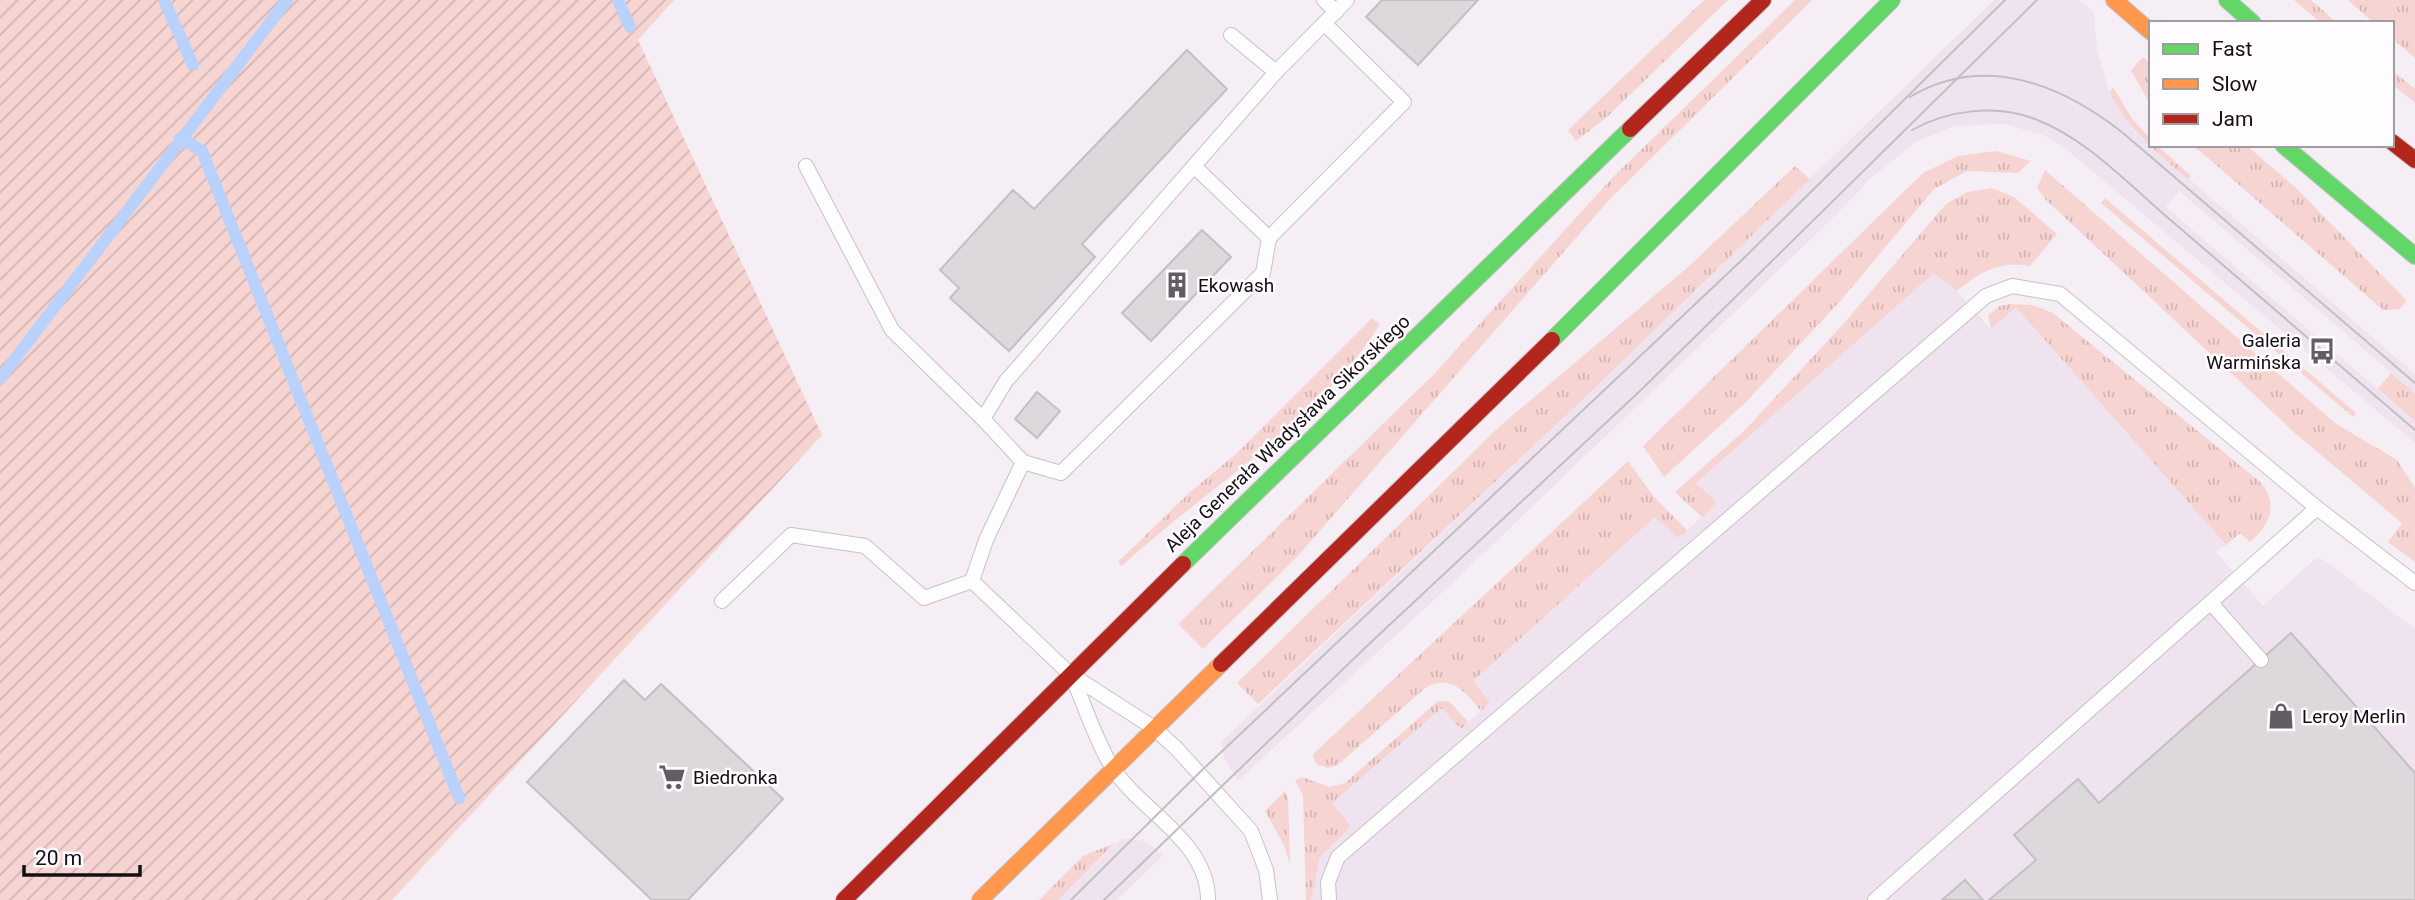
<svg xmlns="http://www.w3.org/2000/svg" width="2415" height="900" viewBox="0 0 2415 900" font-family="Roboto,sans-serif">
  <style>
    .built { fill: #efe3f0 }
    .grass { fill: url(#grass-tufts) }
    .garden { fill: url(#garden-furrows) }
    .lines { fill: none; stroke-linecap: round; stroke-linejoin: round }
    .stream { stroke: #bad2fb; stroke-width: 12 }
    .building { fill: #ddd8db; stroke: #c5bfc3; stroke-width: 2 }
    .lane-casing { stroke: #c7c2c7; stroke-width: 16 }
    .fast-casing { stroke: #c7c2c7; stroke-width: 18 }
    .slow-casing { stroke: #c7c2c7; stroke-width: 18 }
    .jam-casing { stroke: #c7c2c7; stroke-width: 18 }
    .lane { stroke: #fefdfe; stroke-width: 14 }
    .fast { stroke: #63d668; stroke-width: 16 }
    .slow { stroke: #ff974d; stroke-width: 16 }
    .jam { stroke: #b3261e; stroke-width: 16 }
    .tram { stroke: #bfbfbf; stroke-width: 2 }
    .labels { text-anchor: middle; stroke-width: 5; stroke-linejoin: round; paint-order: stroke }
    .poi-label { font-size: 19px; fill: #130f13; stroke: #fefcff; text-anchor: start }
    .street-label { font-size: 19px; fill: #130f13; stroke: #fefcff }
  </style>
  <defs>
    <pattern id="grass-tufts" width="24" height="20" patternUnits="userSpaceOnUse" patternTransform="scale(1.75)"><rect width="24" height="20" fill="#f6d4d2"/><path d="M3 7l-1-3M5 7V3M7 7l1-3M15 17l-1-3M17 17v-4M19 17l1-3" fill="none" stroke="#d2b5b3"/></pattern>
    <pattern id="garden-furrows" width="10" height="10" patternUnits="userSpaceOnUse" patternTransform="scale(1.75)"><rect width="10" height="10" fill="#f6d4d2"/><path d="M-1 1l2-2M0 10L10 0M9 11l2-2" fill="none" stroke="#d2b5b3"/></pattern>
  </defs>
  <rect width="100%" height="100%" fill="#f5eff5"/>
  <!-- built -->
  <g class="built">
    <path d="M 1994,0 L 2080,0 L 2094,12 L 2097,50 L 2110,93 L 2136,133 L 2415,374 L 2415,393 L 2179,191 L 2166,207 L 2415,421 L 2415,443 L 2061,145 L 2043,135 L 2004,124 L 1954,126 L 1916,142 L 1871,178 L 1837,214 L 1460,576 L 1238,781 L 1224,758 L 1222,741 L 1573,409 Z"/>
    <path d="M 1934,272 L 1957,291 L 1991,329 L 2016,306 L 2226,545 L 2216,552 L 2263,606 L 2316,558 L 2324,560 L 2415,629 L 2415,900 L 1311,900 L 1320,857 L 1351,826 L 1332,803 L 1442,708 L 1462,728 L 1490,702 L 1473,681 L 1655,516 L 1678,538 L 1702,517 L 1717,502 L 1696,483 Z"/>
    <path d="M 1122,838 L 1144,841 L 1163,855 L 1117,900 L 1058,900 Z"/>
  </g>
  <!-- grass -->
  <g class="grass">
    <path d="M 1704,0 L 1728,0 L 1606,118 L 1576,141 L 1568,130 Z"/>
    <path d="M 1795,0 L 1812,0 L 1610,199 L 1297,557 L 1203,649 L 1178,624 L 1434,374 L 1612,178 Z"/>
    <path d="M 2294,0 L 2311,0 L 2337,23 L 2321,23 Z"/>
    <path d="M 2348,0 L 2415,0 L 2415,58 L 2392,38 L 2392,23 L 2374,23 Z"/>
    <path d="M 2143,57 L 2151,63 L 2151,106 L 2131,70 Z"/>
    <path d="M 2392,70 L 2415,89 L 2415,103 L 2392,84 Z"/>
    <path d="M 2113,87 L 2133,120 L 2151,139 L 2151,145 L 2157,145 L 2191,176 L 2188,179 C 2157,153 2129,130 2110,93 Z"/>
    <path d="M 2193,145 L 2246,145 L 2296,188 L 2407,301 L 2400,309 L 2383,310 Z"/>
    <path d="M 1996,151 L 2031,161 L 2018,173 L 1967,171 L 1934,189 L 1842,299 L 1747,401 L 1664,477 L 1643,446 L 1923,173 L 1958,156 Z"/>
    <path d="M 1795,166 L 1810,179 L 1573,409 L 1258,704 L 1237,683 L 1500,426 L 1687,268 Z"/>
    <path d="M 2045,170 L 2335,423 L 2397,460 L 2415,488 L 2415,562 L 2388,542 L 2402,523 L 2296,434 L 2046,200 L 2037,188 Z"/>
    <path d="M 1992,188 L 2014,197 L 2057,234 L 2030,266 C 1999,261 1981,271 1957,291 L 1934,273 L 1696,483 L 1717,502 L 1702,517 L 1675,492 L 1744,431 L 1844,323 L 1946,204 L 1967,192 Z"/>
    <path d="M 2105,198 L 2356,413 L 2353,417 L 2101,203 Z"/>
    <path d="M 2010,304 L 2032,305 L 2053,313 L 2259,481 C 2280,503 2270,525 2250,542 L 2240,533 L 2226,545 L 2016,307 L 1991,329 L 1988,315 L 2000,306 Z"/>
    <path d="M 1372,318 L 1380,324 C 1316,426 1208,486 1122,566 L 1118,562 L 1190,492 L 1236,454 Z"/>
    <path d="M 2391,373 L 2415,393 L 2415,421 L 2378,389 Z"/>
    <path d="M 1628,461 L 1654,497 L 1687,530 L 1678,538 L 1655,517 L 1473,681 L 1490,702 L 1481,711 C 1465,692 1451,673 1425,688 L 1338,765 L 1328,768 L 1316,764 L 1313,754 Z"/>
    <path d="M 1438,701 L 1450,702 L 1468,722 L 1461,729 L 1442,708 L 1332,803 L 1351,826 L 1320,857 L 1311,900 L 1306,900 L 1303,795 L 1295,780 L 1302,777 L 1329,787 L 1345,783 Z"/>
    <path d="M 1285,791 L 1288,797 L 1290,864 L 1284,845 L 1265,811 Z"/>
    <path d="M 1115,843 L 1058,900 L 1039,900 L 1083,856 Z"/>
  </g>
  <!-- garden -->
  <path class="garden" d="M 0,0 L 674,0 L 638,40 L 822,435 L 392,900 L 0,900 Z"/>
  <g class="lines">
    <!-- stream -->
    <g class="stream">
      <path d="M 164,0 L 193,65"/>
      <path d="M 618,0 L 630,27"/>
      <path d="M 180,138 L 202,151 L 459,798"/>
      <path d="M 0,379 L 287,0"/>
    </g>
  </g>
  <!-- building -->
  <g class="building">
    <path d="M 1382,0 L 1478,0 L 1418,65 L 1366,17 Z"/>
    <path d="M 1187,50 L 1227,89 L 1082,244 L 1095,257 L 1009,351 L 950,298 L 959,288 L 940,270 L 1013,190 L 1034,209 Z"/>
    <path d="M 1202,230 L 1231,257 L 1151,341 L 1122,313 Z"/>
    <path d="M 1037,392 L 1060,411 L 1037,438 L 1015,419 Z"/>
    <path d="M 2291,633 L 2415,773 L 2415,900 L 1989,900 L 2036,860 L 2014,835 L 2078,779 L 2099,803 Z"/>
    <path d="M 624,680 L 645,700 L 661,684 L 783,799 L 688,900 L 652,900 L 527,782 Z"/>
    <path d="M 1965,880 L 1983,900 L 1942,900 Z"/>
  </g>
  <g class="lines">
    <!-- lane casing -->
    <g class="lane-casing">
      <g id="lane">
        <path d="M 1324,0 L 1336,12"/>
        <path d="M 1231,35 L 1276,72"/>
        <path d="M 806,166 L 892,330 L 983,419"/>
        <path d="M 1195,167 L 1269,238 L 1263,273 L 1061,473 L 1023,462 L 983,419 L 1006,381 L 1276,72 L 1347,0"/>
        <path d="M 1269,238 L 1404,102 L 1325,24"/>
        <path d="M 972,581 L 1070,674 L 1154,728 L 1177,749 L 1251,831 L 1266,870 L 1270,900"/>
        <path d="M 972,581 L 986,540 L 1023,462"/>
        <path d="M 722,601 L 791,535 L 865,546 L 924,598 L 972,581"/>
        <path d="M 2211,603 L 2261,660"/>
        <path d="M 1073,678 C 1085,707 1096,741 1112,767 C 1141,812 1208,841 1208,900"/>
        <path d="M 1329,900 L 1328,882 L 1338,857 L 1986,296 L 2012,286 L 2060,294 L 2317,508 L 2415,583"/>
        <path d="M 1875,900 L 2317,508"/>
      </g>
    </g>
    <!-- fast casing -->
    <g class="fast-casing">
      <g id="fast">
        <path d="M 2227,0 L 2253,23"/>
        <path d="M 2283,145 L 2415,256"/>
        <path d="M 1552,340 L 1892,0"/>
        <path d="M 1183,564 L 1630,129"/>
      </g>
    </g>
    <!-- slow casing -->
    <g class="slow-casing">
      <g id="slow">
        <path d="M 2114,0 L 2151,32"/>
        <path d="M 980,900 L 1221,664"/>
      </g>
    </g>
    <!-- jam casing -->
    <g class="jam-casing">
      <g id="jam">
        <path d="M 1630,129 L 1763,0"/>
        <path d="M 2392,142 L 2415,160"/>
        <path d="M 1221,664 L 1552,340"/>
        <path d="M 844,900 L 1183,564"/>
      </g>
    </g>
    <!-- lane -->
    <use href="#lane" class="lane"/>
    <!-- fast -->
    <use href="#fast" class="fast"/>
    <!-- slow -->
    <use href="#slow" class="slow"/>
    <!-- jam -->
    <use href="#jam" class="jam"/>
    <!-- tram -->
    <g class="tram">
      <path d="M 1910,97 C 1984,53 2061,84 2123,133 L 2415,383"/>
      <path d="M 1912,130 C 1948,110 1995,104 2035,119 C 2088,139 2131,187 2174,223 C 2254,292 2334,361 2415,430"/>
      <path d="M 1071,900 L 1199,773 L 1744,258 L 2005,0"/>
      <path d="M 1104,900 L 1368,645 L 1641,390 L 2037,0"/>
    </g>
  </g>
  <!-- icons -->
  <defs>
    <g id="building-bare" transform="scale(2.1)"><path d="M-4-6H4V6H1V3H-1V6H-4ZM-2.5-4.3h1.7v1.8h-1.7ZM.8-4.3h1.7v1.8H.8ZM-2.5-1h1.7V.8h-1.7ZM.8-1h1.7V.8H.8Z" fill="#625d62" stroke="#fefcff" stroke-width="2.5" paint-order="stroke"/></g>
    <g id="bus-bare" transform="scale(2.1)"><path d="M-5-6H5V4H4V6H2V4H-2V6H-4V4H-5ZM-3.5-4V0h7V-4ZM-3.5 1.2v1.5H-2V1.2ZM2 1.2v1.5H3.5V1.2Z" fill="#625d62" stroke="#fefcff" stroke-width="2.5" paint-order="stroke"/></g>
    <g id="shop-bare" transform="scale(2.1)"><path d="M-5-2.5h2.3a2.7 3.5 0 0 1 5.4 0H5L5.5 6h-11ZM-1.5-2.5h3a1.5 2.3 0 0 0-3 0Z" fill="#625d62" stroke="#fefcff" stroke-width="2.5" paint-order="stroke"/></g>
    <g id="supermarket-bare" transform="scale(2.1)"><path d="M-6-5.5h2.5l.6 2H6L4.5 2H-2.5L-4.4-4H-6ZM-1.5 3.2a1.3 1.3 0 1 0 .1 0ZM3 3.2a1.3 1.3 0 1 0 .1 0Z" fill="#625d62" stroke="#fefcff" stroke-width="2.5" paint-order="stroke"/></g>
  </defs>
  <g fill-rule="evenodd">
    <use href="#building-bare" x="1177" y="285"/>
    <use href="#bus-bare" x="2322" y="351"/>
    <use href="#shop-bare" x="2281" y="716"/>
    <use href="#supermarket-bare" x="672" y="777"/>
  </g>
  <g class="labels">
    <!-- poi labels -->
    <g class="poi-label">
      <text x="1198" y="292">Ekowash</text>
      <text x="2301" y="347" text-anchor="end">Galeria<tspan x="2301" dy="22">Warmińska</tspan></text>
      <text x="2302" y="723">Leroy Merlin</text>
      <text x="693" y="784">Biedronka</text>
    </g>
    <!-- street labels -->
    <g class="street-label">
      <text transform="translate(1287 433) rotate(-44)" y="7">Aleja Generała Władysława Sikorskiego</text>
    </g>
  </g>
  <!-- legend -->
  <rect x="2149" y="21" width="245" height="126" fill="#fefcff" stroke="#a09da1" stroke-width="2"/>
  <rect x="2163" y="44" width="35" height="10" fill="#63d668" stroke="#a09da1" stroke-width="2"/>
  <text x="2212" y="56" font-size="21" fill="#130f13">Fast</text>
  <rect x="2163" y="79" width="35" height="10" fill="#ff974d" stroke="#a09da1" stroke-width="2"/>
  <text x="2212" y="91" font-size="21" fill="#130f13">Slow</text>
  <rect x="2163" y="114" width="35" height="10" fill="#b3261e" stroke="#a09da1" stroke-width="2"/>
  <text x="2212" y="126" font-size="21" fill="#130f13">Jam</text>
  <!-- scale -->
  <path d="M24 865v10h116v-10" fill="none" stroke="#130f13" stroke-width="3.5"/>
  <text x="35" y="865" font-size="21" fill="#130f13" stroke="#fefcff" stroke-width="5" paint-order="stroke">20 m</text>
</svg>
